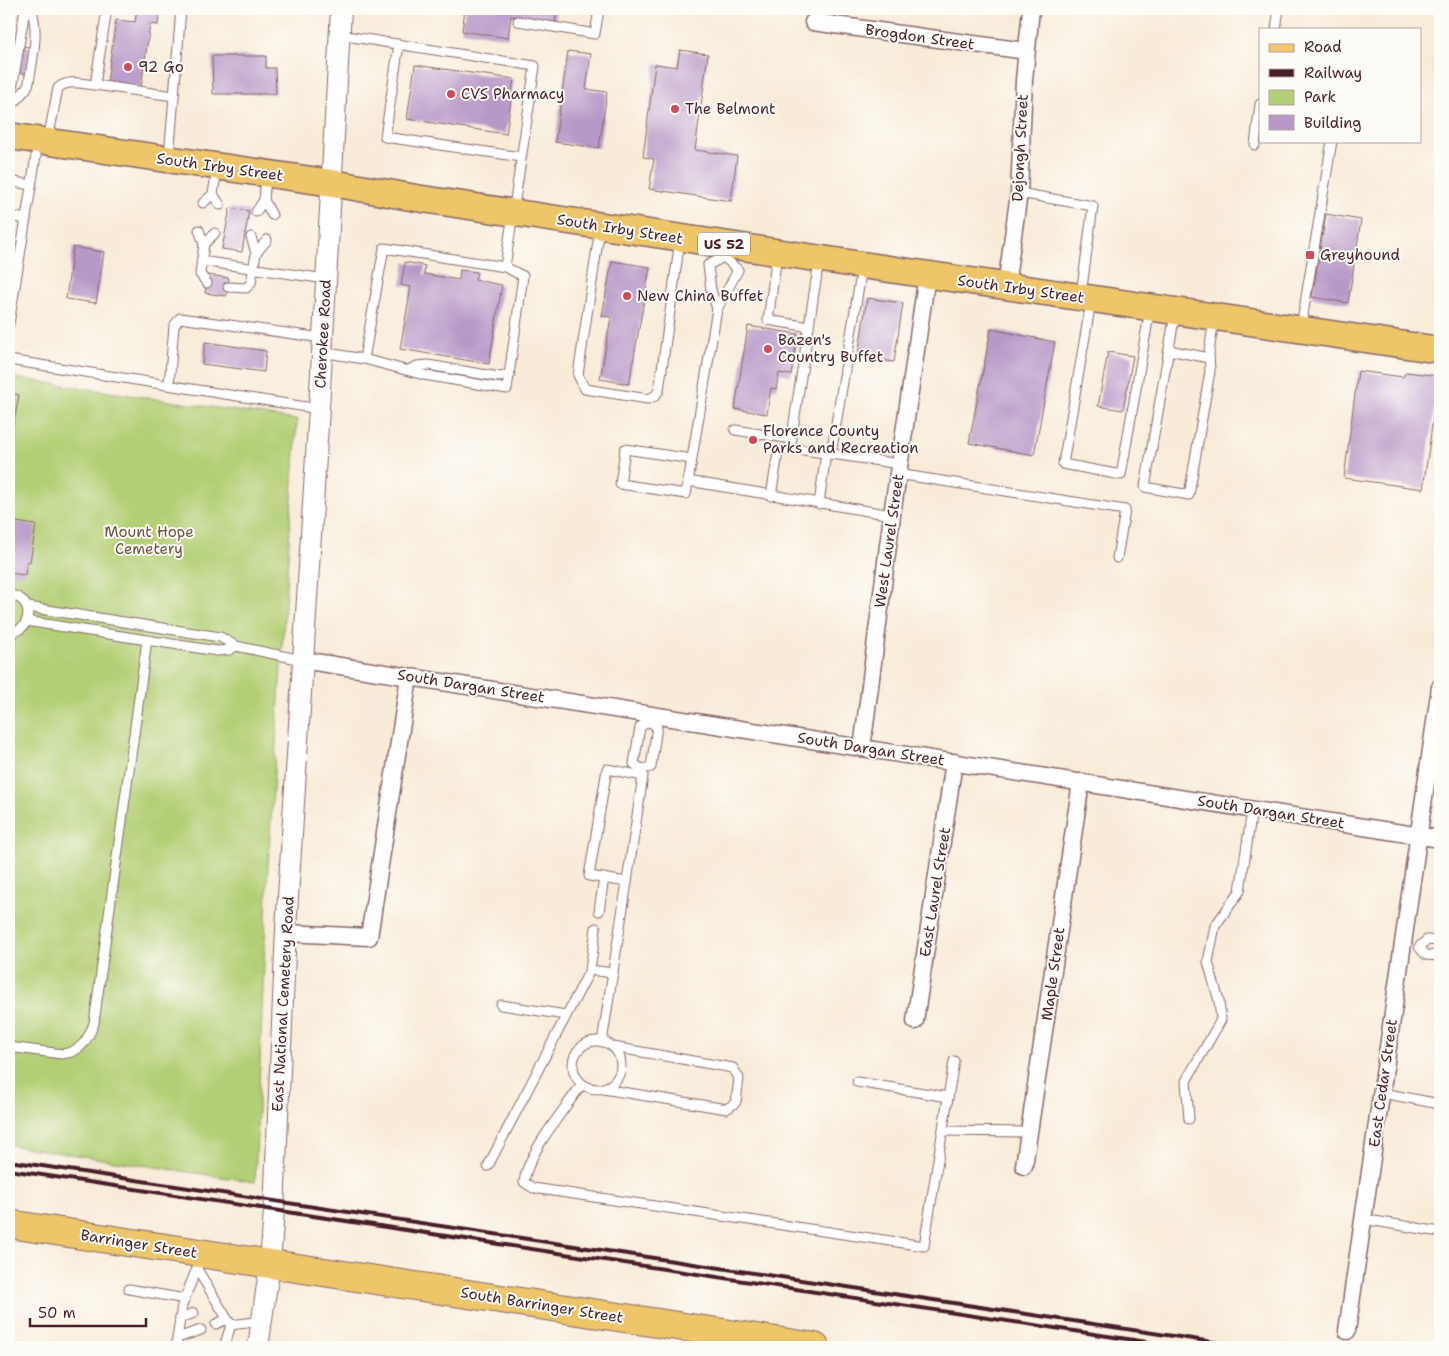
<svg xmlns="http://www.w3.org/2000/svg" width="1449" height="1356" viewBox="0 0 1449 1356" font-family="'Shantell Sans',sans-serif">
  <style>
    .green { fill: #b3cf75; stroke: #7e7750 }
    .building { fill: #b898c7 }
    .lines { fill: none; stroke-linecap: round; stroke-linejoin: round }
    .service-casing { stroke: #876668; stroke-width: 11 }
    .minor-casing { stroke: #876668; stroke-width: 19 }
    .tertiary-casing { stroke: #876668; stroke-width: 22 }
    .primary-casing { stroke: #876668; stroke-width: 29 }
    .trunk-casing { stroke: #876668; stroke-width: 30 }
    .service { stroke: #fff; stroke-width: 9 }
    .minor { stroke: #fff; stroke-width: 16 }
    .tertiary { stroke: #fff; stroke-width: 20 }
    .primary { stroke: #eec569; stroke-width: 26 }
    .trunk { stroke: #eec569; stroke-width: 28 }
    .rail { stroke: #4a1f2b; stroke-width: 4 }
    .poi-dot { fill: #d1495b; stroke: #fdfcf7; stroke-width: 2 }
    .labels { text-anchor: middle; stroke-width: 4; stroke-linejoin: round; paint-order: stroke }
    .shield { fill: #fdfcf7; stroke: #806168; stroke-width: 1 }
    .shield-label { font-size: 14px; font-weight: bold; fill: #4a1f2b }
    .street-label { font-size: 15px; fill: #4a1f2b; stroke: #fdfcf7 }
    .poi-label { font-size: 15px; fill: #4a1f2b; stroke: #fdfcf7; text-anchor: start }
    .park-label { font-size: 15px; fill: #6a5441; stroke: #fdfcf7 }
  </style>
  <rect width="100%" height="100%" fill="#fdfcf7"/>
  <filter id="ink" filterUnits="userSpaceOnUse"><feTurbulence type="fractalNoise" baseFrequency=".02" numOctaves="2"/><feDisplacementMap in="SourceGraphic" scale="10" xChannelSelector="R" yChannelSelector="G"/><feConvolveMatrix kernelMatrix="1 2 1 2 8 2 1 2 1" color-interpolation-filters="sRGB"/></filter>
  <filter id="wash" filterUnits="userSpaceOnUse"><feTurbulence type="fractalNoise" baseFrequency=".0096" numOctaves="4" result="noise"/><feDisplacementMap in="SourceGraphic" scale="20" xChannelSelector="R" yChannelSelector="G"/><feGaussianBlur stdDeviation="1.12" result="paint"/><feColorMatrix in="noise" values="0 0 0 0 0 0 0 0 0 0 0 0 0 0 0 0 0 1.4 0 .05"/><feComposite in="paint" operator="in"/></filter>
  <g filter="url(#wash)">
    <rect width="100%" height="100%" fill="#f8ebd8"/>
    <!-- green -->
    <path class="green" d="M 9,377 L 297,420 L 268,867 L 255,1182 L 9,1145 Z"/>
    <g id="blocks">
      <!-- building -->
      <g class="building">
        <path d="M 137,9 L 160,9 L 158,25 L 150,24 L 141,87 L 107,83 L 116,20 L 135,22 Z"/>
        <path d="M 465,9 L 557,9 L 555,23 L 511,16 L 508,38 L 462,31 Z"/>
        <path d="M 9,44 L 29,47 L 26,74 L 9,71 Z"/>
        <path d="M 680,50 L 708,54 L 695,150 L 737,156 L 731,201 L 649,189 L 654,159 L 643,157 L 655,64 L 677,67 Z"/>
        <path d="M 568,51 L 591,54 L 586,89 L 607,92 L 599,148 L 555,142 Z"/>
        <path d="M 212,56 L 266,56 L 266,68 L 275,68 L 276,94 L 213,94 Z"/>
        <path d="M 415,65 L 514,79 L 506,134 L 407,119 Z"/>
        <path d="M 230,208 L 249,211 L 242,252 L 222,249 Z"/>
        <path d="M 1326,214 L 1361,220 L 1348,303 L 1312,297 Z"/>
        <path d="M 73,247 L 104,252 L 96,303 L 66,299 Z"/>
        <path d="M 612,261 L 650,267 L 629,384 L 600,379 L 611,317 L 602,316 Z"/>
        <path d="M 405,262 L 425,266 L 424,274 L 459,280 L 460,270 L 477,272 L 475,280 L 502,285 L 489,364 L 400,349 L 411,287 L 401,285 Z"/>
        <path d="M 208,275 L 229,278 L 226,296 L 205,293 Z"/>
        <path d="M 867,298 L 903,303 L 894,362 L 858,357 Z"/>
        <path d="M 748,326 L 798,334 L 791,375 L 779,373 L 776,389 L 771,388 L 767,414 L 735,409 Z"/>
        <path d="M 991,329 L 1055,342 L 1034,455 L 969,443 Z"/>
        <path d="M 205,342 L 266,351 L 264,372 L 202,364 Z"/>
        <path d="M 1108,352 L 1133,356 L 1123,410 L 1098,406 Z"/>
        <path d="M 1358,371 L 1403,377 L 1406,372 L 1439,376 L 1423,489 L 1344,478 Z"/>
        <path d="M 9,393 L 19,395 L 10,443 L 9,443 Z"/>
        <path d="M 9,521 L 36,525 L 30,562 L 27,562 L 25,575 L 9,573 Z"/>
      </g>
    </g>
  </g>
  <g filter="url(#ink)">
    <use href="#blocks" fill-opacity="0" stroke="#876668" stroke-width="1"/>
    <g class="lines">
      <!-- service casing -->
      <g class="service-casing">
        <g id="service">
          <path d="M 107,9 L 95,85 L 174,96 L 169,157"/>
          <path d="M 518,21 L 595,34 L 599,9"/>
          <path d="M 1276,29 L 1279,9"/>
          <path d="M 340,35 L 535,66 L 505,267"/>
          <path d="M 399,44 L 385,137 L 521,157"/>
          <path d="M 174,96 L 181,9"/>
          <path d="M 9,107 L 25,9"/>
          <path d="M 9,108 L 26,89 L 29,83 C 32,60 40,31 31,9"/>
          <path d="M 48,140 L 58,88 C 68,79 83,84 95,85"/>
          <path d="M 1255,145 L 1260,104"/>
          <path d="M 9,181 L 31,185"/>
          <path d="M 1019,193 L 1093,206 L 1081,295"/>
          <path d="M 213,194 L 217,169"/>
          <path d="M 264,200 L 266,177"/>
          <path d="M 203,203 L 213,194 L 220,205"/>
          <path d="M 256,212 L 264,200 L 272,215"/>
          <path d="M 9,216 L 26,219"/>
          <path d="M 600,228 L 578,375 L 585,389 L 648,399 L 655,396 L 659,390 L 680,240"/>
          <path d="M 199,230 L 204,244 L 215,233"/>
          <path d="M 251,237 L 256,253 L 267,240"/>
          <path d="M 204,244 L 200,274 L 207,283"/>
          <path d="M 777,255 L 768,320 L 809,327"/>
          <path d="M 201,261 L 326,279"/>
          <path d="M 819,261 L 790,448 L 900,464"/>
          <path d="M 228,287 L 246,288 L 251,283 L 256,253"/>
          <path d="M 1091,302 L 1063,464 L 1121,475 L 1150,309"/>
          <path d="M 717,309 L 711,290 L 708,265 L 724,257"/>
          <path d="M 1175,314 L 1145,487 L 1189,495 L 1210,371 L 1209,352 L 1214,320"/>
          <path d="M 9,324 L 38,143"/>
          <path d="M 1301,327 L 1332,141"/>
          <path d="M 1169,350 L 1209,358"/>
          <path d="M 321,352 L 364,359 L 424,375 L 507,389 L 523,276 L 505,267 L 384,248 L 364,359"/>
          <path d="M 9,360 L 319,409"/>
          <path d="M 408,370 L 417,366 L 428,365 L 499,377 L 510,375"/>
          <path d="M 169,385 L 174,326 L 180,318 L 322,338"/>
          <path d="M 735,430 L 792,439"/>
          <path d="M 831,454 L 862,268"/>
          <path d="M 692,459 L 625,449 L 620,484 L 686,494 L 717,309 L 738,270 L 724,257"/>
          <path d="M 898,474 L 1125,510 L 1117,558"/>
          <path d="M 688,481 L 892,515"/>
          <path d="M 771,496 L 778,453 L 790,448"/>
          <path d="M 819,504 L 826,453"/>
          <path d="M 9,595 C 37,597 31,635 9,631"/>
          <path d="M 26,621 L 217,651 L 229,650 L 236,646 L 220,637 L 28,607"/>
          <path d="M 236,646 L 302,660"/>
          <path d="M 9,649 L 11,632"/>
          <path d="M 649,721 L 657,727 L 651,767 L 642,769 L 634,764 L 640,727 Z"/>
          <path d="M 642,769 L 643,776 L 627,882 L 589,876 L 607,769 L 643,776"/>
          <path d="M 599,911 L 604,878"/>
          <path d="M 596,928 L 590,970 L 613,973"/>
          <path d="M 1440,941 L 1427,940 L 1419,947 L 1426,955 L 1440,956"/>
          <path d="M 501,1005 L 566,1015"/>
          <circle cx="597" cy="1065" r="24"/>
          <path d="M 602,1042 L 627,882"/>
          <path d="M 9,1047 L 62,1054 C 81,1052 88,1040 94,1023 L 147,640"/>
          <path d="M 857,1082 L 948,1097"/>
          <path d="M 582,1084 C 564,1110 528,1152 524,1182 L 533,1188 L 924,1246 L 954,1061"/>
          <path d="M 603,1089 L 727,1109 L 736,1102 L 739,1078 L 733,1068 L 613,1047"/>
          <path d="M 1382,1093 L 1440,1104"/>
          <path d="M 1189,1119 L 1186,1081 L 1221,1020 L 1219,1001 L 1208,962 L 1215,926 L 1240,891 L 1252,810"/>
          <path d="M 944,1131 L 1030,1132"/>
          <path d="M 488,1166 L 590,970"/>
          <path d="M 1363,1219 L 1440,1232"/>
          <path d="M 197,1269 L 231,1325"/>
          <path d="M 129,1289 L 185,1299"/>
          <path d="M 180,1318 L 194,1313"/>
          <path d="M 216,1324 L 227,1319"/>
          <path d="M 231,1325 L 262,1321"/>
          <path d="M 177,1338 L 201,1330"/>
          <path d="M 176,1347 L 182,1305 L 202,1256"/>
          <path d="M 224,1347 L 231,1325"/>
        </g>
      </g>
      <!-- minor casing -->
      <g class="minor-casing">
        <g id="minor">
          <path d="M 813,22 L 1026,51"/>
          <path d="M 1006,286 L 1019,193 L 1024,80 L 1031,9"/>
          <path d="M 302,660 L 1440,839"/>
          <path d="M 862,748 L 892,515 L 927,275"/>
          <path d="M 286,933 L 369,937 L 409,677"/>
          <path d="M 915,1021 L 954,762"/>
          <path d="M 1024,1166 L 1081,782"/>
          <path d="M 1347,1331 L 1440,687"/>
        </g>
      </g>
      <!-- tertiary casing -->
      <g class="tertiary-casing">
        <path id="tertiary" d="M 258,1347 L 270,1264 L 274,1210 L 286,929 L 319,409 L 341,9"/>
      </g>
      <!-- primary casing -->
      <g class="primary-casing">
        <path id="primary" d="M 9,136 L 332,183 L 416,198 L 862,265 L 1440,350"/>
      </g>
      <!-- trunk casing -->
      <g class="trunk-casing">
        <path id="trunk" d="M 9,1224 L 815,1347"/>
      </g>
      <!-- service -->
      <use href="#service" class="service"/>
      <!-- minor -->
      <use href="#minor" class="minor"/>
      <!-- tertiary -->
      <use href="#tertiary" class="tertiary"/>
      <!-- primary -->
      <use href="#primary" class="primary"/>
      <!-- trunk -->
      <use href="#trunk" class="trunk"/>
      <!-- rail -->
      <g class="rail">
        <path d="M 9,1161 L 1246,1347"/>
        <path d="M 9,1170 L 1180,1347"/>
      </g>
    </g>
  </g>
  <!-- markers -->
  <g class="poi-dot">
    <circle cx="128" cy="67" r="5"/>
    <circle cx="451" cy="94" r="5"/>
    <circle cx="675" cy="109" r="5"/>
    <rect x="1305" y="250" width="10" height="10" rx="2.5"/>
    <circle cx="627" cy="296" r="5"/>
    <circle cx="768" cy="349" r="5"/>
    <circle cx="753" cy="440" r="5"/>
  </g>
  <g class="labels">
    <!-- shield labels -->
    <rect class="shield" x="698" y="232.5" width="52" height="23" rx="4"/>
    <g class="shield-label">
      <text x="724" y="249">US 52</text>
    </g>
    <!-- street labels -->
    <g class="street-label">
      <text transform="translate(920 37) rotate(8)" y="5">Brogdon Street</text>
      <text transform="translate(1020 148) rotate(-87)" y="5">Dejongh Street</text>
      <text transform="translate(220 167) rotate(8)" y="5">South Irby Street</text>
      <text transform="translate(620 229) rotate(9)" y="5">South Irby Street</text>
      <text transform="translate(1021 289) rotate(8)" y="5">South Irby Street</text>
      <text transform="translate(323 334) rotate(-87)" y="5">Cherokee Road</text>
      <text transform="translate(889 541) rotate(-82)" y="5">West Laurel Street</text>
      <text transform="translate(471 686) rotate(9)" y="5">South Dargan Street</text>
      <text transform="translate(871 749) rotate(9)" y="5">South Dargan Street</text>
      <text transform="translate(1271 812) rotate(9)" y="5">South Dargan Street</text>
      <text transform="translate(935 892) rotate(-81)" y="5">East Laurel Street</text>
      <text transform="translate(1053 974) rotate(-82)" y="5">Maple Street</text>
      <text transform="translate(283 1004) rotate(-87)" y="5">East National Cemetery Road</text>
      <text transform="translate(1383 1083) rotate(-82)" y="5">East Cedar Street</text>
      <text transform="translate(139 1244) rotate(9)" y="5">Barringer Street</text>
      <text transform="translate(542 1305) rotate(9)" y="5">South Barringer Street</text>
    </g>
    <!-- poi labels -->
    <g class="poi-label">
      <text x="138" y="72">92 Go</text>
      <text x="461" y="99">CVS Pharmacy</text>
      <text x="685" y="114">The Belmont</text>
      <text x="1320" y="260">Greyhound</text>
      <text x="637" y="301">New China Buffet</text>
      <text x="778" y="345">Bazen's<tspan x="778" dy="17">Country Buffet</tspan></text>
      <text x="763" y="436">Florence County<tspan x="763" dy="17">Parks and Recreation</tspan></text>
    </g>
    <!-- park labels -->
    <g class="park-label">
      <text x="149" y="537">Mount Hope<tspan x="149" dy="17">Cemetery</tspan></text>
    </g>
  </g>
  <!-- margin -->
  <rect width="1449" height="1356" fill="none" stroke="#fdfcf7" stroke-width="30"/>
  <!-- legend -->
  <rect x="1259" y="28" width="162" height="115" fill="#fdfcf7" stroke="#b5a4a5"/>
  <rect x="1269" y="44" width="25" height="8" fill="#eec569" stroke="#b5a4a5"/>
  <text x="1304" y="52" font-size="15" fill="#4a1f2b">Road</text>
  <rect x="1269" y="69" width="25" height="8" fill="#4a1f2b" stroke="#b5a4a5"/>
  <text x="1304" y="78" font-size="15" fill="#4a1f2b">Railway</text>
  <rect x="1269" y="90" width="25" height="15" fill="#b3cf75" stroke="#b5a4a5"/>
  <text x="1304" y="102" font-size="15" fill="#4a1f2b">Park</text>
  <rect x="1269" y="115" width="25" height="15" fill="#b898c7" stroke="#b5a4a5"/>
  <text x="1304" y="128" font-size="15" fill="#4a1f2b">Building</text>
  <!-- scale -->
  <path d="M30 1318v8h116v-8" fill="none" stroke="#4a1f2b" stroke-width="2.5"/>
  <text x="38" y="1318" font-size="15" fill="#4a1f2b" stroke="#fdfcf7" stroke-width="4" paint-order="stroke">50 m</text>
</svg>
